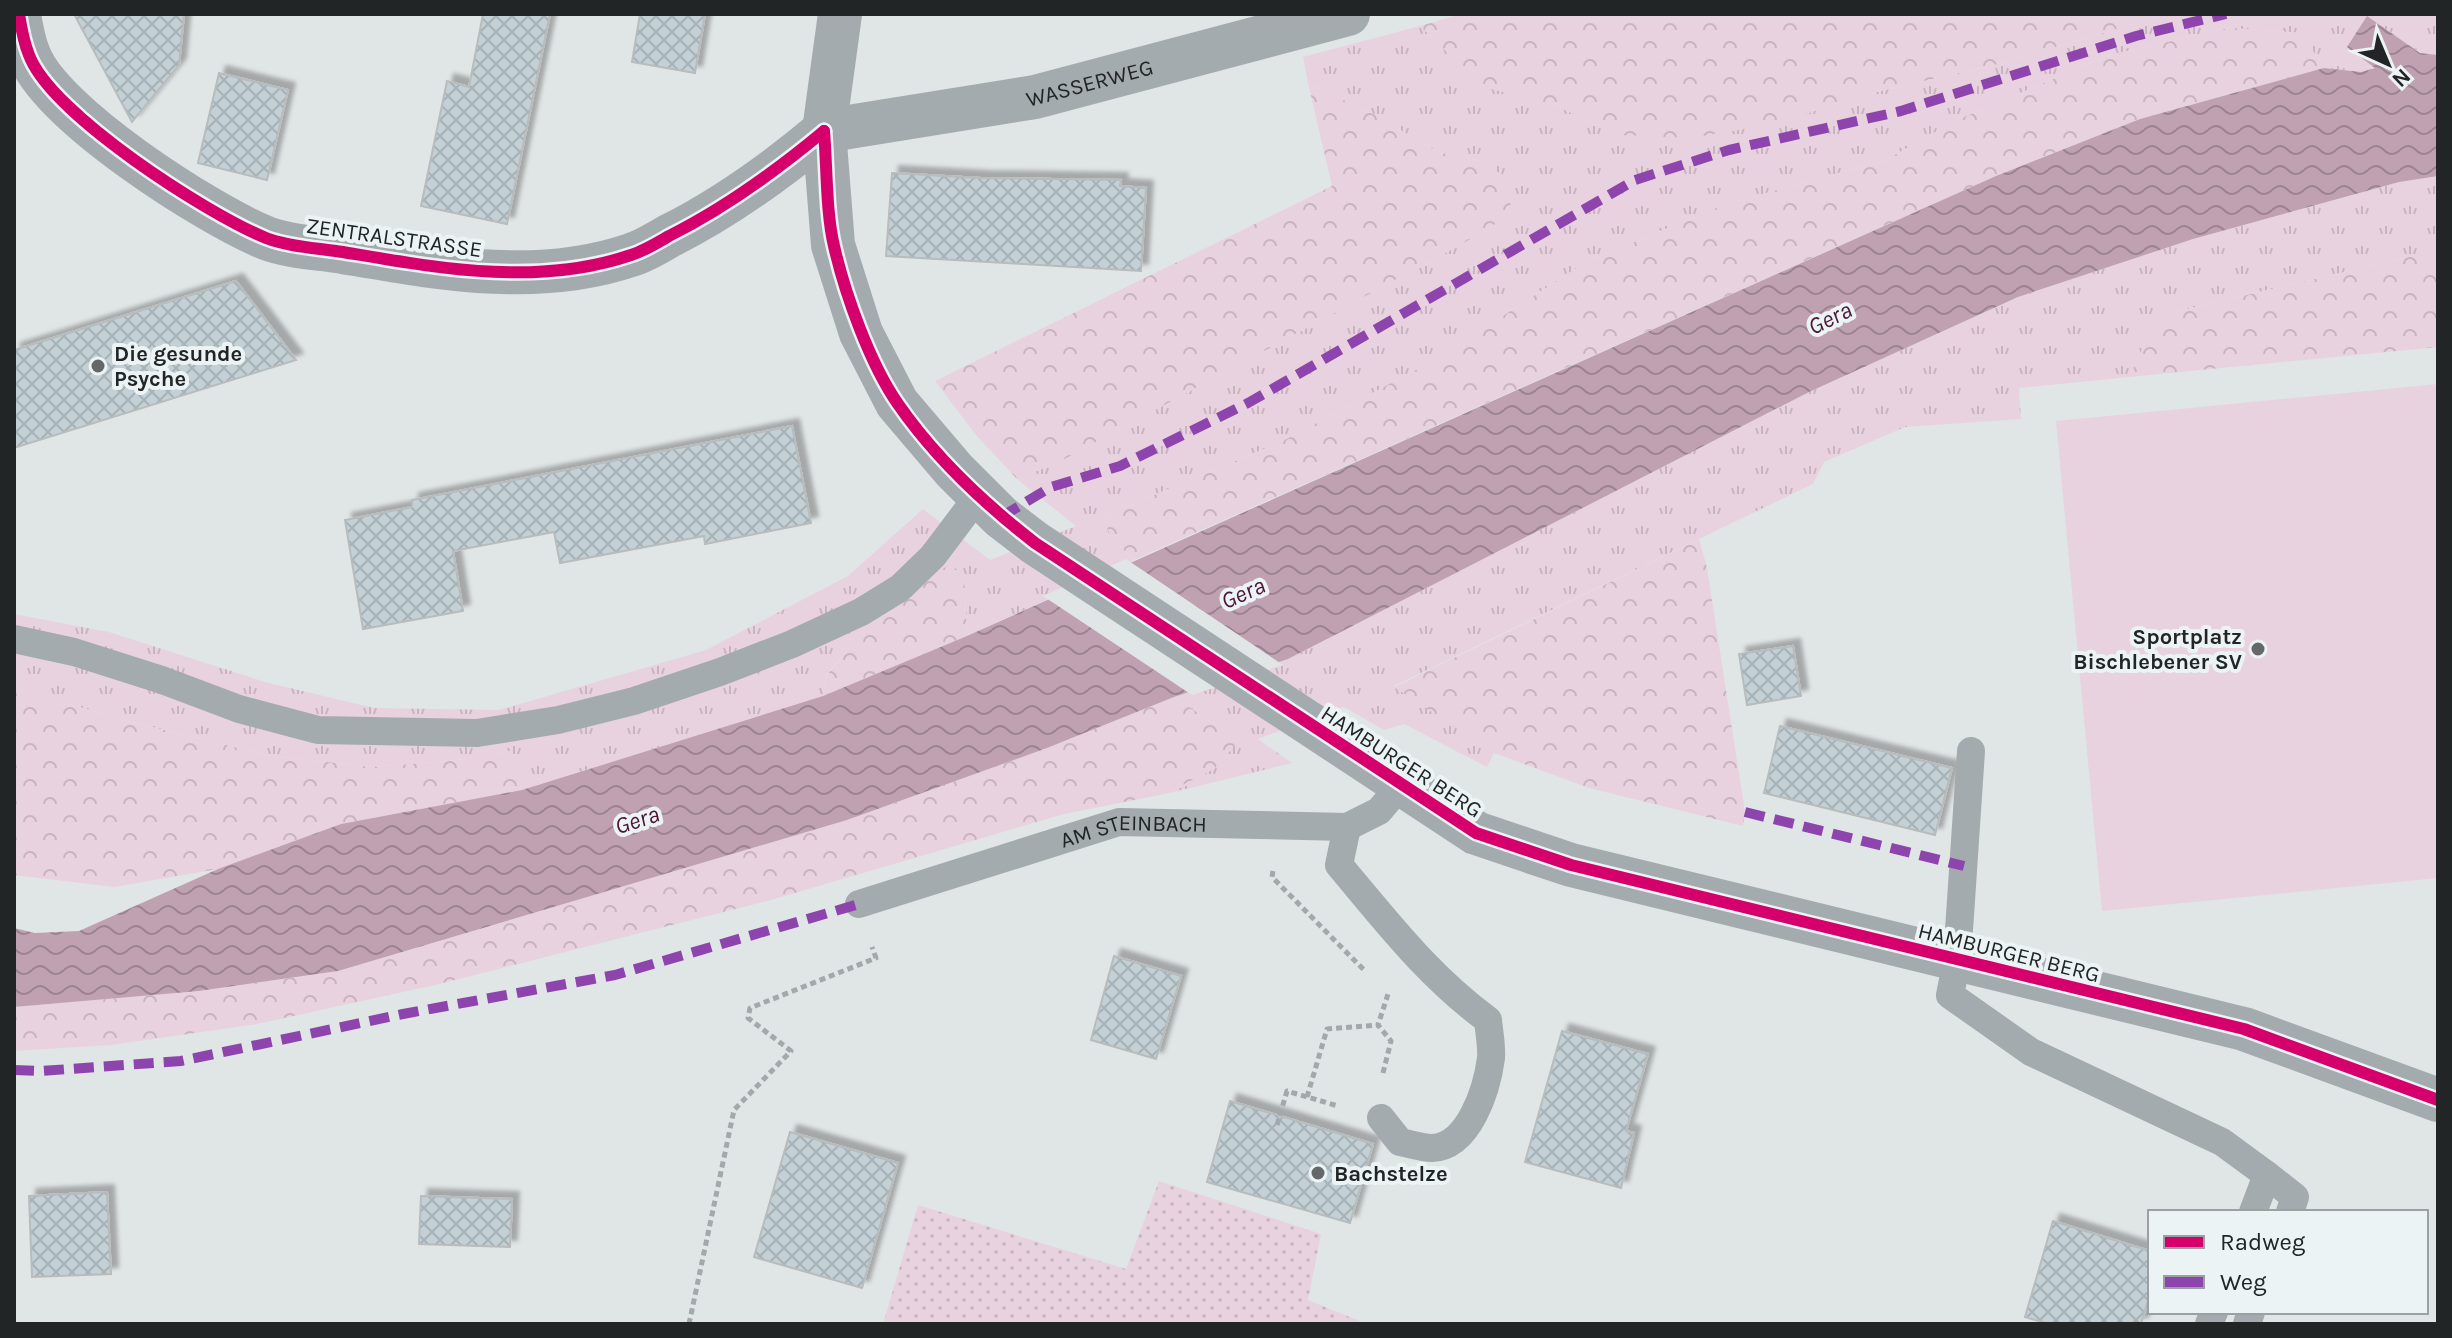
<svg xmlns="http://www.w3.org/2000/svg" width="2452" height="1338" viewBox="0 0 2452 1338" font-family="Karla,sans-serif">
  <style>
    .grass { fill: url(#grass-tufts) }
    .forest { fill: url(#forest-crowns) }
    .garden { fill: url(#garden-dots) }
    .pitch { fill: #e9d2df }
    .water { fill: url(#water-waves) }
    .pier { fill: #e0e5e6 }
    .building { fill: url(#building-cross-hatch); stroke: #b8bcbd; stroke-width: 2; filter: url(#shadow) }
    .lines { fill: none; stroke-linecap: round; stroke-linejoin: round }
    .path { stroke: #a3a9aa; stroke-width: 5; stroke-dasharray: 6 4; stroke-linecap: butt }
    .lane { stroke: #a4abae; stroke-width: 28 }
    .street { stroke: #a4abae; stroke-width: 44 }
    .quiet { stroke: #8e44ad; stroke-width: 10; stroke-dasharray: 20 10; stroke-linecap: butt }
    .cycleway-casing { stroke: #ebf3f5; stroke-width: 17 }
    .cycleway { stroke: #d6006c; stroke-width: 12 }
    .poi-dot { fill: #646869; stroke: #ebf3f5; stroke-width: 3 }
    .labels { text-anchor: middle; stroke-width: 8; stroke-linejoin: round; paint-order: stroke }
    .street-label { font-size: 22px; fill: #222526; stroke: #ebf3f5 }
    .poi-label { font-size: 22px; font-weight: bold; fill: #222526; stroke: #ebf3f5; text-anchor: start }
    .water-label { font-size: 24px; font-style: italic; fill: #4d1537; stroke: #ebf3f5 }
  </style>
  <defs>
    <pattern id="grass-tufts" width="24" height="20" patternUnits="userSpaceOnUse" patternTransform="scale(2)"><rect width="24" height="20" fill="#e9d2df"/><path d="M3 7l-1-3M5 7V3M7 7l1-3M15 17l-1-3M17 17v-4M19 17l1-3" fill="none" stroke="#c8b4bf"/></pattern>
    <pattern id="forest-crowns" width="20" height="18" patternUnits="userSpaceOnUse" patternTransform="scale(2)"><rect width="20" height="18" fill="#e9d2df"/><path d="M2 6a3 3 0 1 1 6 0M12 15a3 3 0 1 1 6 0" fill="none" stroke="#c8b4bf"/></pattern>
    <pattern id="garden-dots" width="8" height="8" patternUnits="userSpaceOnUse" patternTransform="scale(2)"><rect width="8" height="8" fill="#e9d2df"/><path d="M2 2h.1M6 6h.1" fill="none" stroke="#c8b4bf" stroke-width="1.8" stroke-linecap="round"/></pattern>
    <pattern id="water-waves" width="16" height="10" patternUnits="userSpaceOnUse" patternTransform="scale(2)"><rect width="16" height="10" fill="#c0a1b2"/><path d="M0 5q4-4 8 0t8 0" fill="none" stroke="#9c8391"/></pattern>
    <pattern id="building-cross-hatch" width="8" height="8" patternUnits="userSpaceOnUse" patternTransform="scale(2)"><rect width="8" height="8" fill="#c3d0d5"/><path d="M0 0l8 8M0 8l8-8" fill="none" stroke="#a7b2b7"/></pattern>
    <filter id="shadow"><feDropShadow dx="7" dy="-7" stdDeviation="2" flood-color="#0004"/></filter>
  </defs>
  <rect width="100%" height="100%" fill="#e0e5e6"/>
  <!-- grass -->
  <g class="grass">
    <path d="M 2167,14 L 2438,14 L 2438,55 L 2421,53 L 2368,17 L 2376,67 L 2361,72 L 2324,68 L 2301,33 L 2229,28 L 2110,55 L 1957,120 L 1886,160 L 1726,204 L 1586,262 L 1438,358 L 1281,442 L 1104,516 L 1111,538 L 1134,560 L 967,636 L 964,574 L 850,647 L 827,674 L 823,696 L 522,790 L 511,751 L 450,761 L 372,767 L 272,756 L 119,719 L 14,687 L 14,614 L 109,632 L 265,682 L 374,708 L 499,710 L 706,650 L 848,576 L 923,509 L 990,560 L 1076,526 L 1017,479 L 1059,462 L 1491,228 L 1510,209 L 1486,162 L 1437,152 L 1377,116 L 1308,83 L 1303,57 L 1420,26 L 1484,87 L 1552,104 L 1619,135 L 1863,95 L 1998,64 Z"/>
    <path d="M 2438,176 L 2438,250 L 2175,312 L 2146,341 L 2129,377 L 2019,388 L 2021,419 L 1905,427 L 1824,462 L 1813,484 L 1394,686 L 1494,753 L 1487,767 L 1404,724 L 1384,730 L 1344,707 L 1258,739 L 1292,763 L 1165,794 L 1213,769 L 1225,731 L 1174,697 L 1288,659 L 1809,392 L 2018,297 L 2193,239 L 2399,182 Z"/>
  </g>
  <!-- forest -->
  <g class="forest">
    <path d="M 1461,14 L 2167,14 L 1998,64 L 1863,95 L 1779,123 L 1691,138 L 1619,135 L 1552,104 L 1483,87 L 1420,26 Z"/>
    <path d="M 2229,28 L 2301,33 L 2324,68 L 2140,119 L 1996,176 L 1134,560 L 1111,538 L 1104,516 L 1281,442 L 1438,358 L 1586,262 L 1726,204 L 1886,160 L 1957,120 L 2110,55 Z"/>
    <path d="M 1308,83 L 1377,116 L 1437,152 L 1486,162 L 1512,184 L 1510,209 L 1491,228 L 1059,462 L 1017,479 L 976,435 L 935,381 L 1332,186 Z"/>
    <path d="M 2438,250 L 2438,347 L 2129,377 L 2146,341 L 2175,312 Z"/>
    <path d="M 1699,539 L 1707,568 L 1745,812 L 1743,826 L 1589,788 L 1494,753 L 1394,687 Z"/>
    <path d="M 949,565 L 964,573 L 967,636 L 823,696 L 827,675 L 850,647 L 850,624 Z"/>
    <path d="M 14,687 L 119,719 L 272,756 L 372,767 L 450,761 L 512,751 L 522,790 L 341,824 L 218,869 L 114,887 L 14,875 Z"/>
    <path d="M 1174,697 L 1225,731 L 1235,745 L 1214,769 L 1165,794 L 1064,814 L 771,900 L 435,985 L 257,1024 L 111,1045 L 14,1051 L 14,1007 L 199,991 L 338,971 L 847,820 L 1047,748 Z"/>
  </g>
  <!-- garden -->
  <path class="garden" d="M 1159,1181 L 1321,1234 L 1308,1300 L 1367,1324 L 883,1324 L 918,1205 L 1126,1269 Z"/>
  <!-- pitch -->
  <path class="pitch" d="M 2438,384 L 2438,878 L 2102,911 L 2056,421 Z"/>
  <!-- water -->
  <path class="water" d="M 2367,16 L 2420,53 L 2438,55 L 2438,176 L 2399,182 L 2193,239 L 2018,297 L 1809,392 L 1288,659 L 1174,697 L 1047,748 L 847,820 L 338,971 L 199,991 L 14,1007 L 14,928 L 35,933 L 79,931 L 218,869 L 341,824 L 522,790 L 823,696 L 967,636 L 1996,176 L 2140,119 L 2324,68 L 2361,72 L 2375,68 L 2347,47 Z"/>
  <!-- pier -->
  <path class="pier" d="M 1126,559 L 1283,665 L 1192,695 L 1043,596 Z"/>
  <!-- building -->
  <g class="building">
    <path d="M 74,14 L 184,14 L 179,65 L 132,122 Z"/>
    <path d="M 483,14 L 550,14 L 507,224 L 421,206 L 447,81 L 469,87 Z"/>
    <path d="M 640,14 L 705,14 L 695,73 L 632,62 Z"/>
    <path d="M 219,73 L 288,90 L 267,180 L 198,163 Z"/>
    <path d="M 892,173 L 981,178 L 1121,180 L 1120,186 L 1146,188 L 1141,271 L 886,256 Z"/>
    <path d="M 236,281 L 296,360 L 14,448 L 14,350 Z"/>
    <path d="M 792,426 L 811,523 L 705,544 L 704,536 L 560,563 L 554,532 L 453,551 L 463,611 L 363,629 L 345,520 L 412,507 L 412,500 Z"/>
    <path d="M 1793,646 L 1801,696 L 1747,705 L 1739,654 Z"/>
    <path d="M 1780,726 L 1952,768 L 1935,835 L 1764,793 Z"/>
    <path d="M 1114,956 L 1181,976 L 1156,1059 L 1091,1040 Z"/>
    <path d="M 1562,1031 L 1648,1054 L 1626,1131 L 1634,1133 L 1621,1188 L 1525,1162 Z"/>
    <path d="M 1230,1101 L 1373,1144 L 1350,1223 L 1207,1182 Z"/>
    <path d="M 790,1132 L 898,1163 L 862,1288 L 754,1257 Z"/>
    <path d="M 107,1192 L 111,1274 L 32,1277 L 29,1196 Z"/>
    <path d="M 421,1196 L 512,1199 L 510,1247 L 419,1244 Z"/>
    <path d="M 2053,1221 L 2150,1251 L 2150,1294 L 2141,1324 L 2049,1324 L 2025,1317 Z"/>
  </g>
  <g class="lines">
    <!-- path -->
    <g class="path">
      <path d="M 1273,871 L 1272,877 L 1364,970"/>
      <path d="M 1383,1073 L 1391,1041 L 1378,1025 L 1388,994 L 1386,991"/>
      <path d="M 1307,1097 L 1327,1029 L 1378,1025"/>
      <path d="M 1277,1125 L 1287,1091 L 1338,1106"/>
      <path d="M 689,1324 L 734,1110 L 791,1051 L 748,1018 L 750,1008 L 876,958 L 872,947"/>
    </g>
    <!-- lane -->
    <g class="lane">
      <path d="M 14,639 L 74,652 L 162,680 L 239,709 L 318,730 L 477,733 L 558,720 L 634,701 L 720,672 L 792,644 L 861,612 L 900,588 L 933,556 L 979,495"/>
      <path d="M 1971,751 L 1957,960 L 1950,995 L 2031,1052 L 2222,1142 L 2267,1175 L 2253,1212"/>
      <path d="M 1347,827 L 1339,865 C 1387,922 1428,976 1488,1020 C 1489,1032 1492,1046 1491,1058 C 1487,1089 1469,1147 1432,1148 C 1422,1148 1410,1144 1400,1142 L 1381,1118"/>
      <path id="s1" d="M 859,904 L 1119,822 L 1347,827 L 1379,811 L 1401,785"/>
      <path d="M 2267,1175 L 2295,1197 L 2290,1212"/>
      <path d="M 2209,1324 L 2214,1312"/>
      <path d="M 2247,1324 L 2251,1312"/>
    </g>
    <!-- street -->
    <g class="street">
      <path d="M 19,14 C 21,27 24,43 29,55 C 51,114 207,214 266,238 C 289,247 319,248 343,252 C 438,268 537,287 631,255 C 644,251 657,243 669,236 C 725,208 776,171 824,131"/>
      <path d="M 840,14 L 824,131 L 833,245 L 861,333 L 897,403 L 954,470 L 1001,517 L 1035,543 L 1476,833 L 1571,865 L 2244,1029 L 2438,1100"/>
      <path id="s2" d="M 824,131 L 1035,97 L 1348,14"/>
    </g>
    <!-- quiet -->
    <g class="quiet">
      <path d="M 1001,517 L 1051,487 L 1120,466 L 1248,403 L 1635,180 L 1729,150 L 1901,111 L 2136,36 L 2226,14"/>
      <path d="M 1745,812 L 1964,866"/>
      <path d="M 14,1070 L 41,1071 L 181,1061 L 403,1014 L 615,975 L 859,904"/>
    </g>
    <!-- cycleway casing -->
    <g class="cycleway-casing">
      <g id="cycleway">
        <path d="M 19,14 C 21,27 24,43 29,55 C 51,114 207,214 266,238 C 289,247 319,248 343,252 C 438,268 537,287 631,255 C 644,251 657,243 669,236 C 725,208 776,171 824,131"/>
        <path d="M 824,131 C 827,166 826,213 834,246 C 845,294 870,364 898,404 C 934,456 986,505 1035,543 L 1476,833 L 1571,865 L 2244,1029 L 2438,1100"/>
      </g>
    </g>
    <!-- cycleway -->
    <use href="#cycleway" class="cycleway"/>
  </g>
  <!-- markers -->
  <g class="poi-dot">
    <circle cx="98" cy="366" r="8"/>
    <circle cx="2258" cy="649" r="8"/>
    <circle cx="1318" cy="1173" r="8"/>
  </g>
  <g class="labels">
    <!-- street labels -->
    <g class="street-label">
      <text dy="8" stroke="none"><textPath href="#s2" startOffset="270">WASSERWEG</textPath></text>
      <text transform="translate(394 237) rotate(8)" y="8">ZENTRALSTRASSE</text>
      <text transform="translate(1402 761) rotate(33)" y="8">HAMBURGER BERG</text>
      <text dy="8" stroke="none"><textPath href="#s1" startOffset="286">AM STEINBACH</textPath></text>
      <text transform="translate(2009 952) rotate(14)" y="8">HAMBURGER BERG</text>
    </g>
    <!-- poi labels -->
    <g class="poi-label">
      <text x="114" y="361">Die gesunde<tspan x="114" dy="25">Psyche</tspan></text>
      <text x="2242" y="644" text-anchor="end">Sportplatz<tspan x="2242" dy="25">Bischlebener SV</tspan></text>
      <text x="1334" y="1181">Bachstelze</text>
    </g>
    <!-- water labels -->
    <g class="water-label">
      <text transform="translate(1830 318) rotate(-26)" y="8">Gera</text>
      <text transform="translate(1243 593) rotate(-24)" y="8">Gera</text>
      <text transform="translate(637 820) rotate(-18)" y="8">Gera</text>
    </g>
  </g>
  <!-- border -->
  <rect width="2452" height="1338" fill="none" stroke="#222526" stroke-width="32"/>
  <!-- legend -->
  <rect x="2148" y="1210" width="280" height="104" fill="#ebf3f5" stroke="#9ba1a2" stroke-width="2"/>
  <rect x="2164" y="1236" width="40" height="12" fill="#d6006c" stroke="#9ba1a2" stroke-width="2"/>
  <text x="2220" y="1250" font-size="24" fill="#222526">Radweg</text>
  <rect x="2164" y="1276" width="40" height="12" fill="#8e44ad" stroke="#9ba1a2" stroke-width="2"/>
  <text x="2220" y="1290" font-size="24" fill="#222526">Weg</text>
  <!-- north arrow -->
  <g transform="translate(2388 64) rotate(136)" stroke="#ebf3f5" stroke-width="6" paint-order="stroke">
  <path d="M0-6L14 30L0 20L-14 30Z" fill="#222526"/>
  <text y="-12" font-size="22" font-weight="bold" text-anchor="middle" fill="#222526">N</text>
  </g>
</svg>
